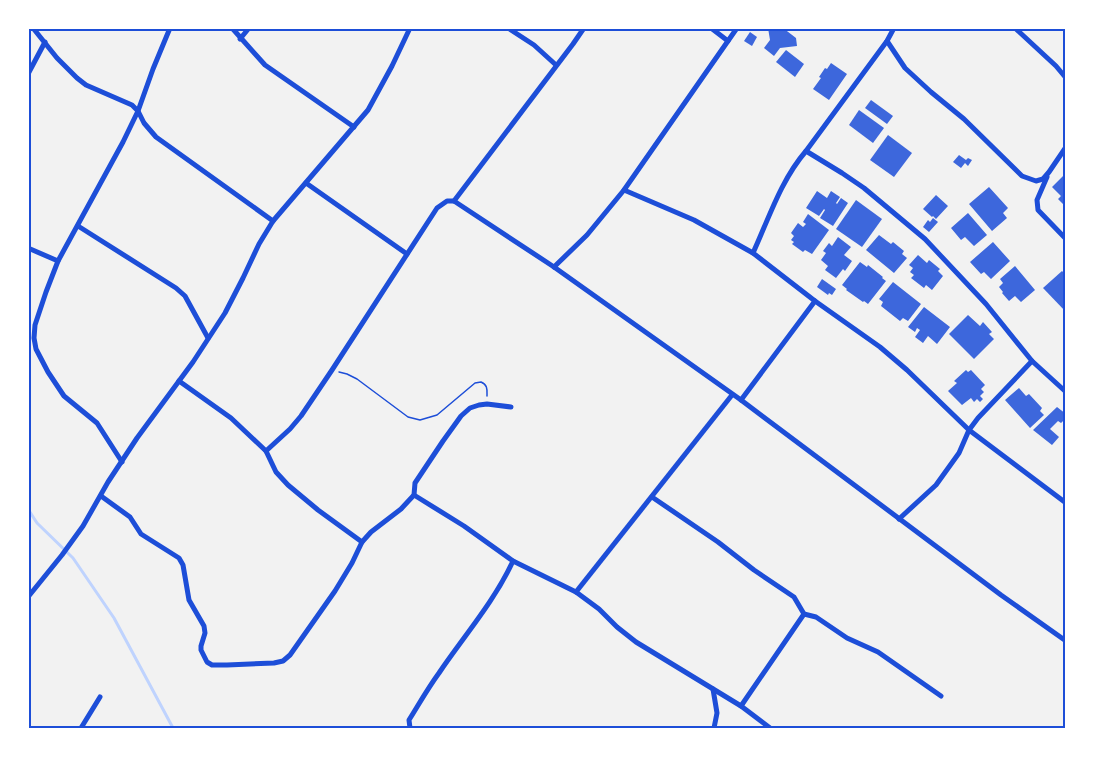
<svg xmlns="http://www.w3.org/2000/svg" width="1094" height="757" viewBox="0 0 1094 757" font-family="'Archivo Narrow',sans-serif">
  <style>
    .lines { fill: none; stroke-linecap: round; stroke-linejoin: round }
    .stream { stroke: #bfd3fe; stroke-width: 3 }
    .building { fill: #3d67dc }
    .path { stroke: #1d4ed8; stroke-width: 1.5 }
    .minor { stroke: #1d4ed8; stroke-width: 5 }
    .neatline { fill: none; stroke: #1d4ed8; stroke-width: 2 }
  </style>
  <rect width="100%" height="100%" fill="#f2f2f2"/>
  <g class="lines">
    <!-- stream -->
    <path class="stream" d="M 28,509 L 37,523 L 73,558 L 114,618 L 173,728"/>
  </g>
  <!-- building -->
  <g class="building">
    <path d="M 768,28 L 783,28 L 796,38 L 797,46 L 780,48 L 774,56 L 764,48 L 770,40 Z"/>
    <path d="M 750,32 L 757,37 L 752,46 L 744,41 Z"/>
    <path d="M 786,50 L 804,64 L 795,77 L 776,62 Z"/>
    <path d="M 831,63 L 847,74 L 829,100 L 813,89 L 821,78 L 819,77 L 825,68 L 827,69 Z"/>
    <path d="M 871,100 L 893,116 L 887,124 L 865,108 Z"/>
    <path d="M 859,110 L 884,128 L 873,143 L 849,125 Z"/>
    <path d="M 888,135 L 912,153 L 894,177 L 870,160 Z"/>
    <path d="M 959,155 L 966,160 L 968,158 L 972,160 L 968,166 L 965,163 L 961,168 L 953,162 Z"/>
    <path d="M 1066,173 L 1066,203 L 1064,205 L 1058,199 L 1061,196 L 1052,187 Z"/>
    <path d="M 989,187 L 1008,208 L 1003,213 L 1007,218 L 992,231 L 969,204 Z"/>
    <path d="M 817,191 L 827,198 L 831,191 L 840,197 L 836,203 L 837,204 L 841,198 L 848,203 L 833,226 L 820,218 L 825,210 L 824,209 L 819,216 L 806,208 Z"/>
    <path d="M 936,195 L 948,206 L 936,219 L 933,216 L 932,217 L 923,209 Z"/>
    <path d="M 856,200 L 882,219 L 862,247 L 836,229 Z"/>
    <path d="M 968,213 L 987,235 L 974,246 L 965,237 L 961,240 L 951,228 Z"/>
    <path d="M 808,214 L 829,230 L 812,254 L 805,250 L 803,252 L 792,244 L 794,242 L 791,240 L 794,236 L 791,233 L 798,223 L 803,227 L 806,224 L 803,222 Z"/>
    <path d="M 933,218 L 938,222 L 929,232 L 923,227 L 928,220 L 930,222 Z"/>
    <path d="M 879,235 L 891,244 L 893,242 L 904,251 L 902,254 L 907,258 L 894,273 L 866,250 Z"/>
    <path d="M 838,237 L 851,247 L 844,255 L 852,261 L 845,271 L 843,269 L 836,278 L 825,270 L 828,266 L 821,260 L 826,253 L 823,251 L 829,243 L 832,246 Z"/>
    <path d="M 993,242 L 1010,261 L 991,279 L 984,272 L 981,274 L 970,262 Z"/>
    <path d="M 918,255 L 927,263 L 929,260 L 940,269 L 938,271 L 943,276 L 932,290 L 926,285 L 924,288 L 911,278 L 914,275 L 910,272 L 913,268 L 909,265 Z"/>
    <path d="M 860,262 L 867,267 L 868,265 L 883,277 L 882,278 L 886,281 L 868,304 L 864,301 L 863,302 L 846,290 L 847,289 L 842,285 Z"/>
    <path d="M 1015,266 L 1035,290 L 1021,302 L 1015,296 L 1009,301 L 1002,293 L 1003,292 L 999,287 L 1003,283 L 1000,279 Z"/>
    <path d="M 1062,271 L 1066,275 L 1066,312 L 1043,288 Z"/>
    <path d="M 822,279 L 836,289 L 832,295 L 829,293 L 828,295 L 817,287 Z"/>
    <path d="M 893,282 L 921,304 L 908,321 L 903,318 L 900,321 L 881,306 L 883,302 L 879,299 Z"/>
    <path d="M 924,307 L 950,327 L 937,344 L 928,336 L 923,343 L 915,337 L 920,330 L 917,328 L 915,332 L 908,327 Z"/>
    <path d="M 968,315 L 980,326 L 983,322 L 992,332 L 989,334 L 994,339 L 974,359 L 949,334 Z"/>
    <path d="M 966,370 L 968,372 L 971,370 L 985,385 L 981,389 L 984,392 L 980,396 L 983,399 L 980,402 L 977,399 L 974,402 L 971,398 L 962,405 L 948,391 L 957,383 L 954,381 Z"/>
    <path d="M 1019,388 L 1026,396 L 1029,394 L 1042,408 L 1040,411 L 1044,415 L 1030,428 L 1005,400 Z"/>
    <path d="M 1057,407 L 1066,414 L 1066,418 L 1061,423 L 1058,421 L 1050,429 L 1059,437 L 1052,445 L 1033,430 Z"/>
  </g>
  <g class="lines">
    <!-- path -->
    <path class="path" d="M 339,372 L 347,374 L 357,379 L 408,417 L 420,420 L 437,415 L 475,383 L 481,382 C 488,385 487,390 487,396"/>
    <!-- minor -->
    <g class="minor">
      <path d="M 33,28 L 57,58 L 77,78 L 86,85 L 132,105 L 138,111 L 144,123 L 156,137 L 273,221"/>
      <path d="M 232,28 L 265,65 L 354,127"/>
      <path d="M 508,28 L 534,45 L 556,65"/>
      <path d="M 711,28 L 728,41"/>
      <path d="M 1015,28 L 1056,66 L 1066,78"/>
      <path d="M 240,39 L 249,28"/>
      <path d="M 887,41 L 905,68 L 931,92 L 964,119 L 1022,176 L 1036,181 L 1043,179 L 1049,172 L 1066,147"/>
      <path d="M 28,74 L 45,42"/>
      <path d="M 806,151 L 887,41 L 894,28"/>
      <path d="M 1047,177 L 1037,200 L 1038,210 L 1066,239"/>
      <path d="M 306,183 L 407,254"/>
      <path d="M 624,190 L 694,220 L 753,253 L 815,301 L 880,347 L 907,370 L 969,430 L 1066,503"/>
      <path d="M 454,201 L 573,44 L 584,28"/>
      <path d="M 78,226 L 176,288 L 185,296 L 208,338"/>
      <path d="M 28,248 L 58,261"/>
      <path d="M 753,253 C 769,218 781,180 806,151 L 842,173 L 864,188 L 925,239 L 986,304 L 1032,361 L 1066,392"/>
      <path d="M 554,267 L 587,235 L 624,190 L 737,28"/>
      <path d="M 179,381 L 231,418 L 266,451 L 276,472 L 288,485 L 318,510 L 362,542"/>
      <path d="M 741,400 L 815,301"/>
      <path d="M 266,451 L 290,429 L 301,416 L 332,370 L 437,208 L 447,201 L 454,201 L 554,267 L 741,400 L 1001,595 L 1066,641"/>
      <path d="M 122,462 L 97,423 L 64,396 L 48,372 L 36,349 L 34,338 L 35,325 L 46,292 L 58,261 L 123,142 L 138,111 L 153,69 L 170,28"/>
      <path d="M 414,495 L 464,526 L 513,561 L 576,592 L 599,609 L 617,627 L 636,642 L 741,706 L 770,728"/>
      <path d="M 101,496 L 130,517 L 141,534 L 179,558 L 183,565 L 189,600 L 204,626 L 205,633 L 201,646 L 201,650 L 207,662 L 212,665 L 227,665 L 274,663 L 283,661 L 290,655 L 335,591 L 352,563 L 362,542 L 371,532 L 401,509 L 414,495 L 415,483 L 443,441 L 461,416 L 470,408 L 479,405 L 487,404 L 511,407"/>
      <path d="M 652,497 L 718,542 L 754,570 L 794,597 L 804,614 L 816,617 L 847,638 L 878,652 L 941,696"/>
      <path d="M 899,519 L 936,485 L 959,453 L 969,430 L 978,418 L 1032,361"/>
      <path d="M 576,592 L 732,395"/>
      <path d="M 28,597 L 62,555 L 83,526 L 108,482 L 137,438 L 193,362 L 225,313 L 243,278 L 259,244 L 273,221 L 368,110 L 392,66 L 410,28"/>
      <path d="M 713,689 L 717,713 L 714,728"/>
      <path d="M 741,706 L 804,614"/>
      <path d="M 81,728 L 100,697"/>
      <path d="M 410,728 L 409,720 C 419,704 428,688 439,673 C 464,636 494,602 513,561"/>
    </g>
  </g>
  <!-- border -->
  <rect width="1094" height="757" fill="none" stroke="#ffffff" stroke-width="60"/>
  <rect x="30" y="30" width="1034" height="697" class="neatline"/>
</svg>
